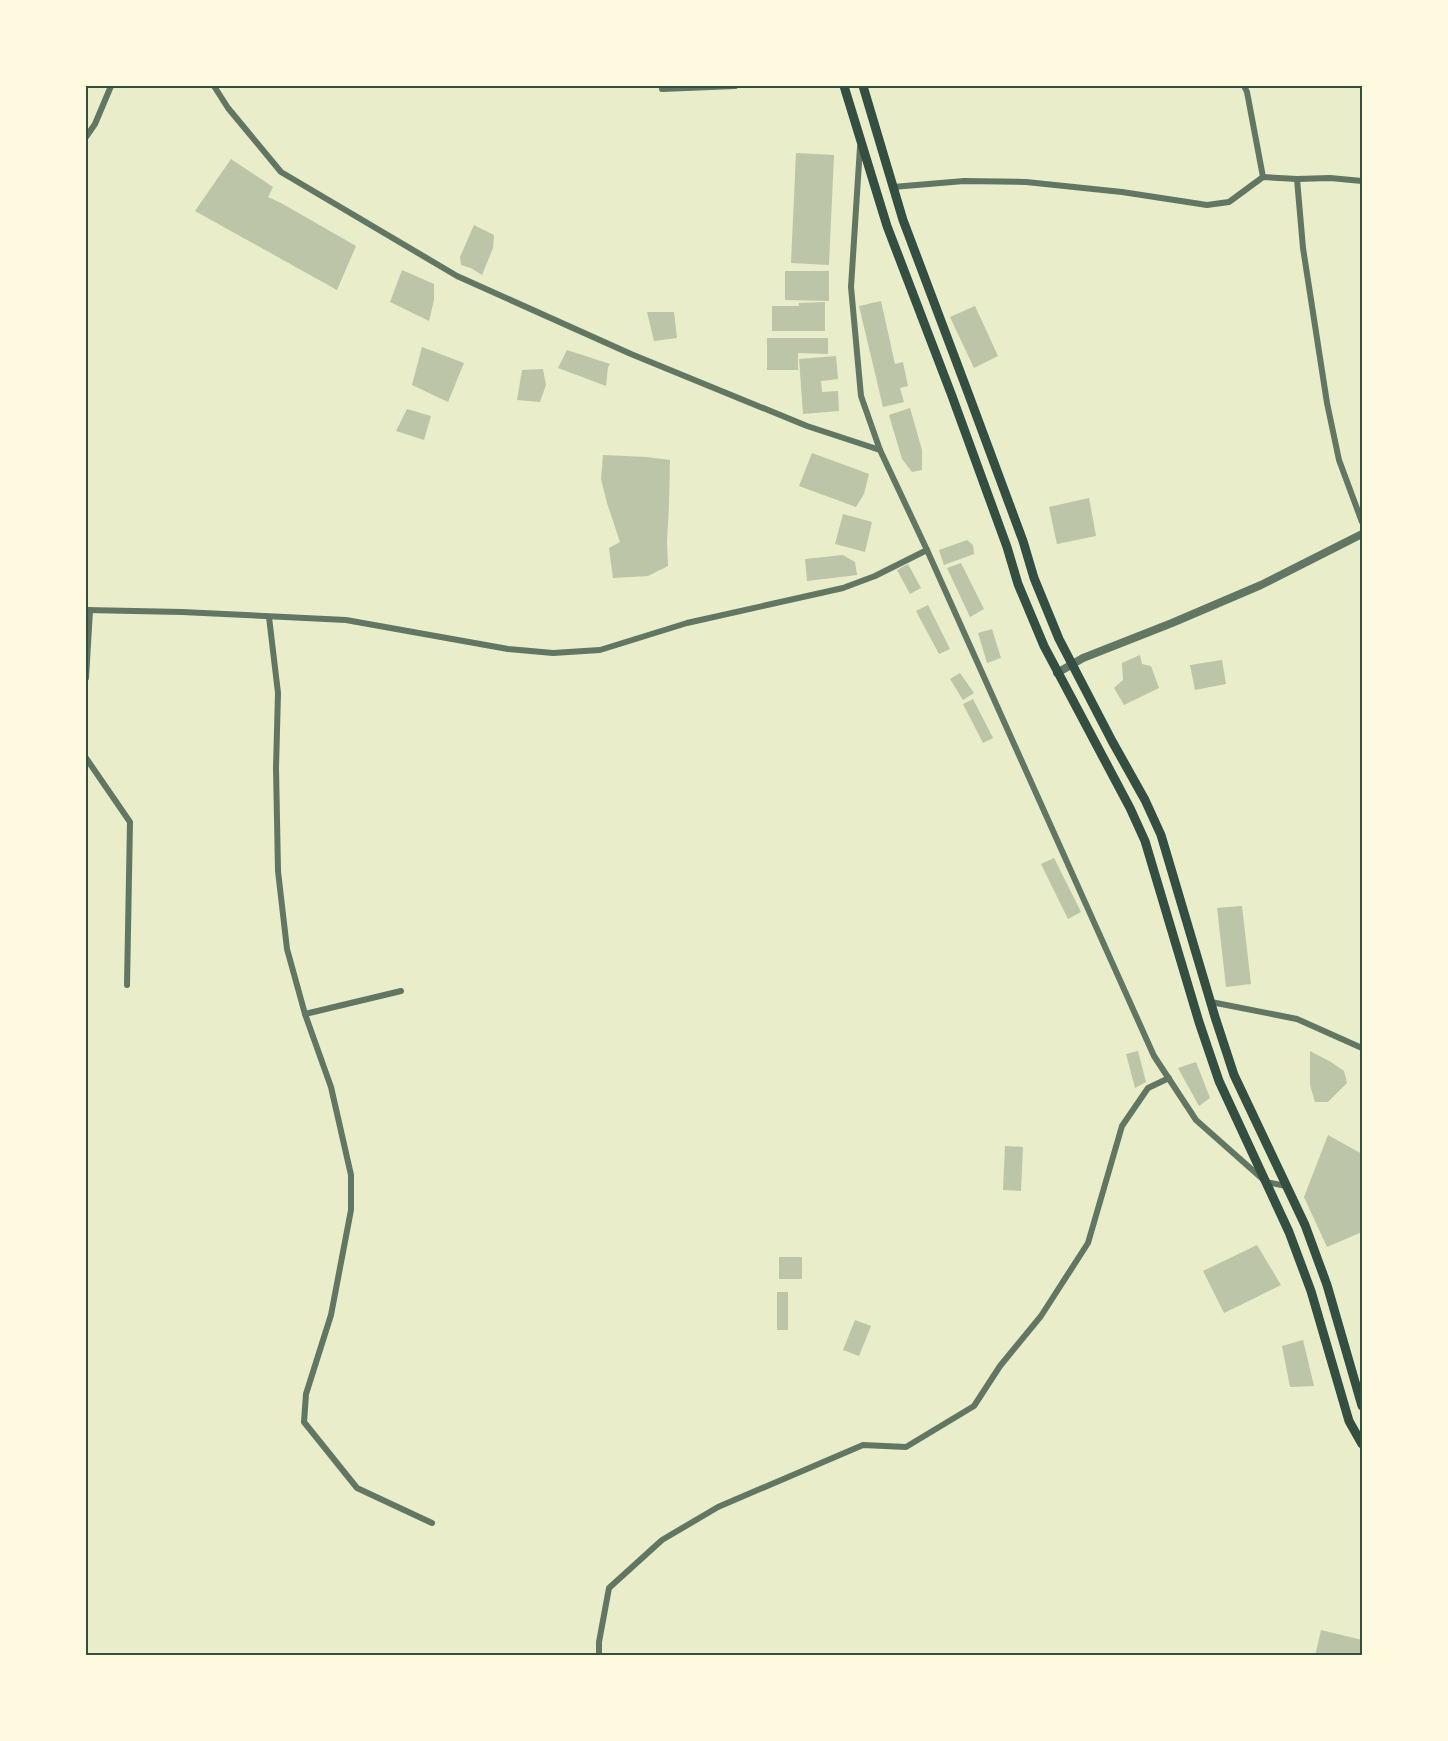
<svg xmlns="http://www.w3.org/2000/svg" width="1448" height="1741" viewBox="0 0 1448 1741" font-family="Lato,sans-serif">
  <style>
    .building { fill: #bcc5a7 }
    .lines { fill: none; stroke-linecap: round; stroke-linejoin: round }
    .minor { stroke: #617663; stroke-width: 6 }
    .tertiary { stroke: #617663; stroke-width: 8 }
    .secondary { stroke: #344e41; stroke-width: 9 }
    .neatline { fill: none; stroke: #344e41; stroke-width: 2 }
  </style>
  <rect width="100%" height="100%" fill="#e9edc9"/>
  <!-- building -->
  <g class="building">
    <path d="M 796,153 L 834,155 L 829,265 L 791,263 Z"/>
    <path d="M 231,159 L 273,187 L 268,197 L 281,203 L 356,246 L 337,290 L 195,211 Z"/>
    <path d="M 474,225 L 494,235 L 493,248 L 482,275 L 471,268 L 461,265 L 460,257 Z"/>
    <path d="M 402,270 L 434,284 L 434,300 L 429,321 L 390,302 Z"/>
    <path d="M 785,271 L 829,271 L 829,301 L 785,300 Z"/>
    <path d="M 881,301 L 895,364 L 903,362 L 908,386 L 900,388 L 904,402 L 883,407 L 859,306 Z"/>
    <path d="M 825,302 L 825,331 L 772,331 L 772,306 L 799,306 L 799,303 Z"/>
    <path d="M 975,306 L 998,356 L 974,368 L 950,317 Z"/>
    <path d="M 647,312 L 674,312 L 677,338 L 654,341 Z"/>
    <path d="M 767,338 L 828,338 L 828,354 L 798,353 L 798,370 L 767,370 Z"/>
    <path d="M 422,347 L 464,363 L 448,402 L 412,385 Z"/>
    <path d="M 567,350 L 610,364 L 608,367 L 606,386 L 558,368 Z"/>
    <path d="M 836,356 L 838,379 L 821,381 L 822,392 L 838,391 L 839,411 L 803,414 L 799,359 Z"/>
    <path d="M 543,369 L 546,385 L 540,402 L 517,400 L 522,370 Z"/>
    <path d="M 910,408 L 922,450 L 922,470 L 912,472 L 902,459 L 889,415 Z"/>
    <path d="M 407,409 L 431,416 L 424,440 L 396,431 Z"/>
    <path d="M 812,453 L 869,474 L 864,494 L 856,507 L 799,486 Z"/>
    <path d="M 603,455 L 646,457 L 670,460 L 669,505 L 667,542 L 668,566 L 648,576 L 613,578 L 609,548 L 620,542 L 607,503 L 601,479 Z"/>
    <path d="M 1089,498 L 1096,536 L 1057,544 L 1049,507 Z"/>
    <path d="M 843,514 L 872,522 L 865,552 L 835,544 Z"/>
    <path d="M 967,540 L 973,545 L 974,554 L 944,565 L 939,550 Z"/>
    <path d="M 843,555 L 855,562 L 857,575 L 807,581 L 805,559 Z"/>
    <path d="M 961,563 L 984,609 L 970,617 L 947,568 Z"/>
    <path d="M 908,564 L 921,588 L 910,594 L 897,570 Z"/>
    <path d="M 928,605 L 950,649 L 939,654 L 916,611 Z"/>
    <path d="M 992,629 L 1001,658 L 987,663 L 978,633 Z"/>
    <path d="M 1140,655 L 1142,664 L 1151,666 L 1159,688 L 1124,705 L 1114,688 L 1123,680 L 1122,663 Z"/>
    <path d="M 1222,660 L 1226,684 L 1195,690 L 1190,665 Z"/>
    <path d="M 960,673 L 974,693 L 963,700 L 950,679 Z"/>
    <path d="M 973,699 L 993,738 L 983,743 L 963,704 Z"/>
    <path d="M 1054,858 L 1081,912 L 1068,919 L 1041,864 Z"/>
    <path d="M 1242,906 L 1251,984 L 1226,987 L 1217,908 Z"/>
    <path d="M 1138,1051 L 1146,1082 L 1135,1088 L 1126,1054 Z"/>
    <path d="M 1310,1051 L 1331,1062 L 1344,1071 L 1347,1083 L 1328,1102 L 1315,1102 L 1310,1085 Z"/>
    <path d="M 1196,1062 L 1210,1098 L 1199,1106 L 1178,1068 Z"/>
    <path d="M 1328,1135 L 1362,1154 L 1362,1232 L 1327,1247 L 1304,1197 Z"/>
    <path d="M 1005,1146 L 1023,1147 L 1021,1191 L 1003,1190 Z"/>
    <path d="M 1257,1245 L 1281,1285 L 1224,1313 L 1203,1271 Z"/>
    <rect x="779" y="1257" width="23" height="22"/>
    <rect x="777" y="1292" width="11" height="38"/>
    <path d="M 855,1320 L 871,1326 L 859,1356 L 843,1350 Z"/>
    <path d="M 1303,1340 L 1314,1386 L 1290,1387 L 1282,1346 Z"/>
    <path d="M 1321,1630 L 1362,1640 L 1362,1656 L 1315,1656 Z"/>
  </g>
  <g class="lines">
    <!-- minor -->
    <g class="minor">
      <path d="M 214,86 L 228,108 L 281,172 L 457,276 L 631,354 L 807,426 L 880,450"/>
      <path d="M 1244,86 L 1247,92 L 1263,177"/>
      <path d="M 662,89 L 735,86"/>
      <path d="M 86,137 L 95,124 L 111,86"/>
      <path d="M 860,147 L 851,287 L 861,396 L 880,450 L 927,550 L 1154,1056 L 1196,1120 L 1266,1182 L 1286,1186"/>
      <path d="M 1297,179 L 1303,248 L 1327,403 L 1339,460 L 1362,522"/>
      <path d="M 893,187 L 964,181 L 1026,182 L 1122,192 L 1207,205 L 1229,202 L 1263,177 L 1297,179 L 1330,178 L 1362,181"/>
      <path d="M 86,610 L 182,612 L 346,620 L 508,649 L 553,653 L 600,650 L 687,623 L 843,588 L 875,576 L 927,550"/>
      <path d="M 269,617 L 278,693 L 276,768 L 278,871 L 287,949 L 305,1014 L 331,1087 L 351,1175 L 351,1210 L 331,1315 L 306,1394 L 304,1422 L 357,1488 L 432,1523"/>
      <path d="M 86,678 L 90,610"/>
      <path d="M 86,758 L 130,822 L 127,985"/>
      <path d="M 1211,1002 L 1297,1019 L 1362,1048"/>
      <path d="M 305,1014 L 401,991"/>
      <path d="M 599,1656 L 599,1642 L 609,1588 L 662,1540 L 718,1507 L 863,1445 L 906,1447 L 974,1406 L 1000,1366 L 1041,1316 L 1088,1243 L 1122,1126 L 1148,1088 L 1169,1078"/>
    </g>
    <!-- tertiary -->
    <path class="tertiary" d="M 1057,673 L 1083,658 L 1172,623 L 1261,585 L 1362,534"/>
    <!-- secondary -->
    <g class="secondary">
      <path d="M 844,86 L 887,226 L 952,396 L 1007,547 L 1018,584 L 1044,646 L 1130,808 L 1145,841 L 1199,1022 L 1219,1081 L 1289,1232 L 1311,1291 L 1349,1421 L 1362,1444"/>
      <path d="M 863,86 L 903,220 L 967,390 L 1023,541 L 1034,578 L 1059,639 L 1112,741 L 1145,800 L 1161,835 L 1215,1017 L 1234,1075 L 1305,1225 L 1327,1285 L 1362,1406"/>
    </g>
  </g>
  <!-- border -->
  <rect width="1448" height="1741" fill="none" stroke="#fefae0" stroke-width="174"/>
  <rect x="87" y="87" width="1274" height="1567" class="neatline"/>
</svg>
